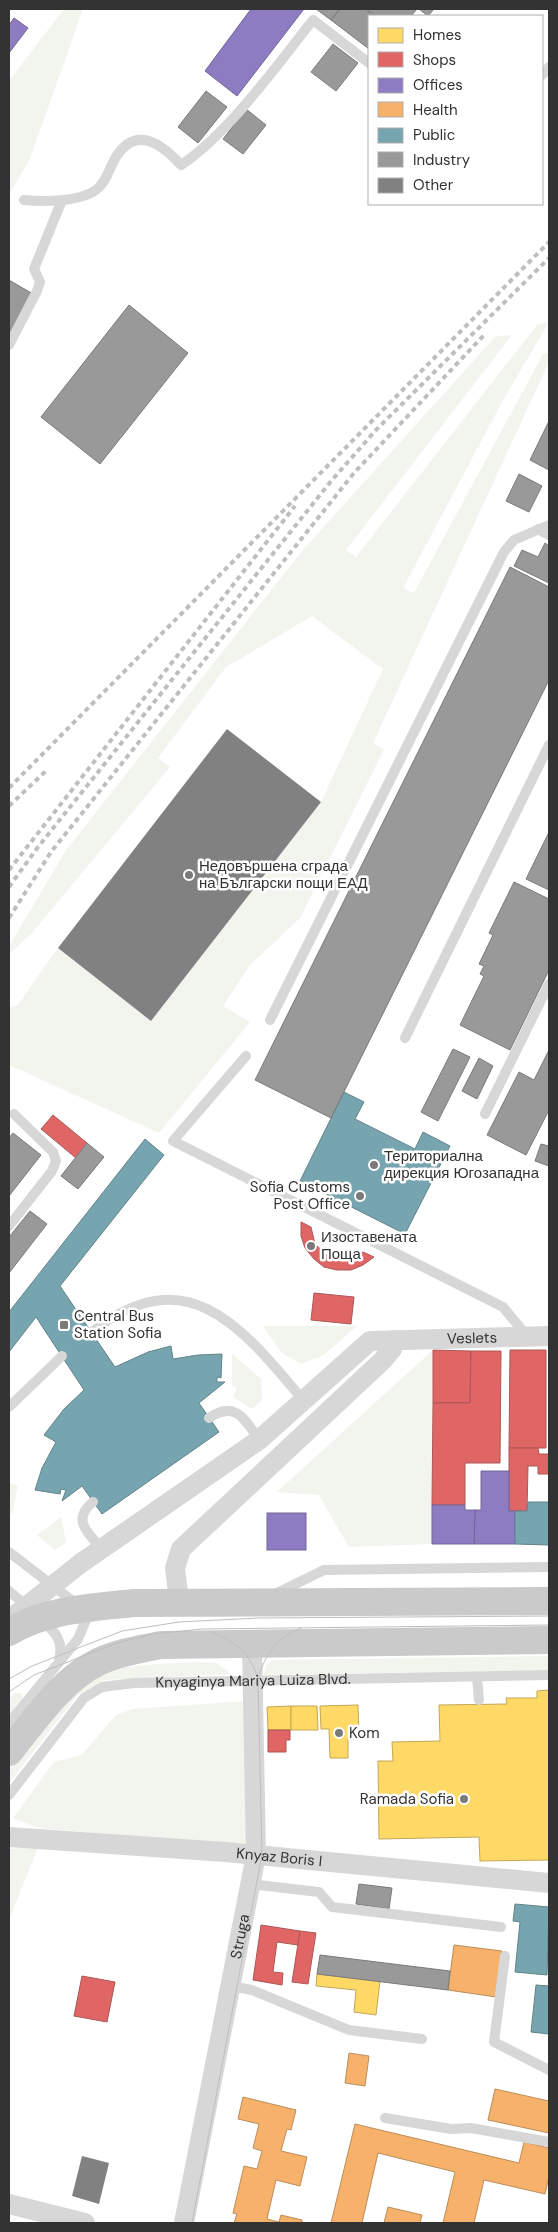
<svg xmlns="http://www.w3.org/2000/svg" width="558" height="2232" viewBox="0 0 558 2232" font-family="'DM Sans',sans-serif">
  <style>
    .green { fill: #f1f5ed }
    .homes { fill: #ffd966; stroke: #c2a757 }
    .shops { fill: #e06666; stroke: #ac5757 }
    .offices { fill: #8e7cc3; stroke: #736698 }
    .health { fill: #f6b26b; stroke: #bc8c5a }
    .public { fill: #76a5af; stroke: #62838a }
    .industry { fill: #999; stroke: #7a7a7a }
    .building { fill: #818181 }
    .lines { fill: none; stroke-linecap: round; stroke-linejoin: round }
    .service { stroke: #d7d7d7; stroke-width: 10 }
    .minor { stroke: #d7d7d7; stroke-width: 20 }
    .primary { stroke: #cacaca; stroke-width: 28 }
    .tram { stroke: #bebebe; stroke-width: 1 }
    .rail { stroke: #bebebe; stroke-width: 4; stroke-dasharray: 5 4; stroke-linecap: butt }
    .poi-dot { fill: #7a7a7a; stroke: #fff; stroke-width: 2 }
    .labels { text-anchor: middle; stroke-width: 5; stroke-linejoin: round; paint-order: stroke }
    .poi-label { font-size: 15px; fill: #333; stroke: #fff; text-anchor: start }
    .street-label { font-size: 15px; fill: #333; stroke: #fff }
  </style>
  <rect width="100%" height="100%" fill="#fff"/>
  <!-- green -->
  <g class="green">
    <path d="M 64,9 L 83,9 L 29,161 L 9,194 L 9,81 Z"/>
    <path d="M 549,322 L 502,402 L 403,588 L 414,593 L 543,354 L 549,353 L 549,362 L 373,743 L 384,749 L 300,918 L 250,965 L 223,1006 L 250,1022 L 159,1133 L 9,1065 L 9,1007 L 17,1006 L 58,948 L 151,1021 L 321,802 L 383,669 L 312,616 L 226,667 L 158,758 L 170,767 L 32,933 L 9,954 L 9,946 L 67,849 L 303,550 L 496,336 L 512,335 L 346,550 L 356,557 L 537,325 Z"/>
    <path d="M 263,1326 L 357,1326 L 322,1356 L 301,1364 L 281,1352 Z"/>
    <path d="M 433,1350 L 432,1544 L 349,1547 L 319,1495 L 277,1492 Z"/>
    <path d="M 232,1354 L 261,1379 L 262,1400 L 252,1409 L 233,1397 L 237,1388 L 232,1385 Z"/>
    <path d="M 9,1483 L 18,1486 L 12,1514 L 9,1512 Z"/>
    <path d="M 61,1517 L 66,1542 L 55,1550 L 37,1535 Z"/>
    <path d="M 549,1656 L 549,1670 L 264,1675 L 266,1664 L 273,1660 Z"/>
    <path d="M 196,1662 L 217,1663 L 231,1674 L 104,1680 L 77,1696 L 9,1783 L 9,1770 C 30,1745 76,1683 105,1673 C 134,1663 166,1664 196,1662 Z"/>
    <path d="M 15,1693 L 21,1693 L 23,1697 L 9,1716 L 9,1698 Z"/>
    <path d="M 247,1701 L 249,1846 L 39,1828 L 13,1818 L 54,1762 L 82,1755 L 116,1715 L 132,1709 Z"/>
    <path d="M 38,1847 L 9,1920 L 9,1849 Z"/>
  </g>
  <!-- homes -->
  <g class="homes">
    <path d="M 549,1690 L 549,1860 L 480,1861 L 479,1837 L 379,1839 L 378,1761 L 393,1761 L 392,1742 L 440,1741 L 439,1705 L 507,1704 L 506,1698 L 537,1698 L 537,1691 Z"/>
    <path d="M 358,1705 L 359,1738 L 348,1739 L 348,1758 L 330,1758 L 329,1729 L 321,1729 L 320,1706 Z"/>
    <path d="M 291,1706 L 291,1730 L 268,1730 L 267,1707 Z"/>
    <path d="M 291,1706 L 317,1706 L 318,1730 L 291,1730 Z"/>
    <path d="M 317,1974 L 380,1981 L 376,2015 L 354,2012 L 356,1990 L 316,1986 Z"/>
  </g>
  <!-- shops -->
  <g class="shops">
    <path d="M 53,1115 L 87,1143 L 76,1158 L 41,1129 Z"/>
    <path d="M 301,1222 L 311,1227 L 315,1244 L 329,1257 L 349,1260 L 363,1252 L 374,1257 L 363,1265 L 351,1270 L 337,1270 L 324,1267 L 314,1259 L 305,1248 L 301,1236 Z"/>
    <path d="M 314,1293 L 354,1297 L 351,1324 L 311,1320 Z"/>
    <path d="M 433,1350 L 471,1351 L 470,1403 L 433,1403 Z"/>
    <path d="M 510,1350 L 546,1350 L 546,1448 L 509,1448 Z"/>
    <path d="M 471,1351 L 501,1351 L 500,1463 L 465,1463 L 465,1505 L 432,1505 L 433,1403 L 470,1403 Z"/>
    <path d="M 509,1448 L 538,1448 L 539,1454 L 549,1454 L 549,1474 L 538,1474 L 538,1466 L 528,1466 L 527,1511 L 509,1511 Z"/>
    <path d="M 268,1730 L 290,1730 L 290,1740 L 286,1740 L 286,1752 L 268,1752 Z"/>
    <path d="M 261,1925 L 300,1931 L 298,1945 L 277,1942 L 273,1972 L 283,1973 L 282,1985 L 253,1980 Z"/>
    <path d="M 300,1931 L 316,1933 L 308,1984 L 292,1982 Z"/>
    <path d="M 82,1976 L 115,1982 L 107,2022 L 74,2016 Z"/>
  </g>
  <!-- offices -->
  <g class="offices">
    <path d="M 251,9 L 304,9 L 237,96 L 205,71 Z"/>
    <path d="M 14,18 L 28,28 L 9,53 L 9,25 Z"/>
    <path d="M 481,1471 L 509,1471 L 509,1511 L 515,1511 L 515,1544 L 474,1544 L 475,1510 L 481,1510 Z"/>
    <path d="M 432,1505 L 465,1505 L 465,1510 L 475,1510 L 474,1544 L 432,1544 Z"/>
    <rect x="267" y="1513" width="39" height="37"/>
  </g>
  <!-- health -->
  <g class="health">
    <path d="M 454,1945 L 502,1951 L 496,1997 L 448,1990 Z"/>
    <path d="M 349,2053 L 369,2056 L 365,2086 L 345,2083 Z"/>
    <path d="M 495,2089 L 549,2101 L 549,2133 L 488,2120 Z"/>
    <path d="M 243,2097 L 296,2110 L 291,2130 L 287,2129 L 281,2151 L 307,2157 L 300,2186 L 276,2180 L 267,2219 L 279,2222 L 281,2215 L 302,2220 L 302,2223 L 234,2223 L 237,2214 L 233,2213 L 244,2166 L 257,2169 L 262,2151 L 253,2148 L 259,2124 L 238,2119 Z"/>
    <path d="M 355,2124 L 519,2163 L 524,2142 L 549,2148 L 549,2177 L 545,2194 L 484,2180 L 474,2223 L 443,2223 L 455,2172 L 378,2153 L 362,2223 L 331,2223 Z"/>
    <path d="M 388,2207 L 422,2215 L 420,2223 L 384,2223 Z"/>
  </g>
  <!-- public -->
  <g class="public">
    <path d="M 344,1092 L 364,1102 L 355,1119 L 415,1149 L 423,1132 L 450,1146 L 405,1234 L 300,1181 Z"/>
    <path d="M 145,1139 L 164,1155 L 60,1286 L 115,1367 L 148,1352 L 171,1346 L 173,1359 L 198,1355 L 222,1354 L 221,1378 L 217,1377 L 217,1382 L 225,1382 L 199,1403 L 219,1432 L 102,1514 L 82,1486 L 62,1501 L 66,1490 L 61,1489 L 60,1494 L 35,1490 L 42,1468 L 56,1442 L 44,1435 L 64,1409 L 84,1390 L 36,1317 L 9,1352 L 9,1312 Z"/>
    <path d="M 528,1502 L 549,1502 L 549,1545 L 515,1544 L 515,1511 L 527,1511 Z"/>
    <path d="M 515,1904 L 549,1907 L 547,1975 L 515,1972 L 520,1922 L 513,1921 Z"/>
    <path d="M 536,1985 L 549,1986 L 549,2034 L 531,2032 Z"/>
  </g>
  <!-- industry -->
  <g class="industry">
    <path d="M 316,9 L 340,9 L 331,20 Z"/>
    <path d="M 340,9 L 365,9 L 374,16 L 369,16 L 369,49 L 331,20 Z"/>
    <path d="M 366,9 L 417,9 L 411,16 L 376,16 Z"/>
    <path d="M 419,9 L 434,9 L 428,16 Z"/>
    <path d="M 333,44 L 358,63 L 336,91 L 311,72 Z"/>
    <path d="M 206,91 L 227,107 L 198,143 L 178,127 Z"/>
    <path d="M 246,109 L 266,125 L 243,154 L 223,139 Z"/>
    <path d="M 9,280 L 33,294 L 11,332 L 9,330 Z"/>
    <path d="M 129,305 L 188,353 L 100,464 L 41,417 Z"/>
    <path d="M 549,421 L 549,470 L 530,460 Z"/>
    <path d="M 519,474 L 542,486 L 529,512 L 506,501 Z"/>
    <path d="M 545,543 L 549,546 L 549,583 L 514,566 L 522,550 L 538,557 Z"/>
    <path d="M 510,567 L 549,587 L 549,680 L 331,1118 L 255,1080 Z"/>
    <path d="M 549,832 L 549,890 L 526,879 Z"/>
    <path d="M 514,882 L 549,899 L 549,970 L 510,1050 L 460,1025 L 484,976 L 480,974 L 484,966 L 479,964 L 493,935 L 489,933 Z"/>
    <path d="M 453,1049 L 470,1057 L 438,1121 L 421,1112 Z"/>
    <path d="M 549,1050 L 549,1110 L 526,1155 L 487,1135 L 519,1072 L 534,1080 Z"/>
    <path d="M 479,1058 L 493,1066 L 477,1099 L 462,1091 Z"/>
    <path d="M 13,1133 L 41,1155 L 9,1196 L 9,1138 Z"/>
    <path d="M 87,1143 L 104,1157 L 78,1189 L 61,1176 Z"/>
    <path d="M 541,1144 L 549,1146 L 549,1166 L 535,1161 Z"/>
    <path d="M 30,1211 L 47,1224 L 9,1273 L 9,1237 Z"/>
    <path d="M 359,1884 L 392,1888 L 389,1909 L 356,1904 Z"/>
    <path d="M 320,1955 L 450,1971 L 448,1990 L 317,1974 Z"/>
  </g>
  <!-- building -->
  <g class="building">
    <path d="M 227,729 L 321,802 L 151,1021 L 58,948 Z"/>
    <path d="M 82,2156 L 109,2163 L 99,2204 L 72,2196 Z"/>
  </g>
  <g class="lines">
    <!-- service -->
    <g class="service">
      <path d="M 542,75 L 549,67"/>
      <path d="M 24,200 C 43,202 79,202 96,190 C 107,182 109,168 116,157 C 136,125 162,144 181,165 C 229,133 277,65 313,20 L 369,63"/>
      <path d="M 9,345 L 37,291 L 40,282 L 34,269 L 62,200"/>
      <path d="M 538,529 L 549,535"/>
      <path d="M 270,1020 L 504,552 L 514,540 L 549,525"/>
      <path d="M 405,1038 L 549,745"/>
      <path d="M 246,1056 L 173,1141 L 503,1307 L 527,1336"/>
      <path d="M 485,1114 L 549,984"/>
      <path d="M 9,1226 L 52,1171 L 56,1161 L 53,1152 L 14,1114"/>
      <path d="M 92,1332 C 187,1257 242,1327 303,1400"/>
      <path d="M 9,1407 L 62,1356"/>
      <path d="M 209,1418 C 235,1400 245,1419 259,1440"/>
      <path d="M 93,1502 C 71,1520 88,1533 102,1549"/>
      <path d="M 9,1552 L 83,1609 L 86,1620 L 78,1639 L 9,1723"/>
      <path d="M 9,1591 L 29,1608"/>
      <path d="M 275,1594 L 324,1570 L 549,1567"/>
      <path d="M 41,1620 C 56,1632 64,1641 59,1660"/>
      <path d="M 477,1677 L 479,1700"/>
      <path id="s1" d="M 9,1795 L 84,1698 L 102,1687 L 134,1683 L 549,1675"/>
      <path d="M 250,1884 L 319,1892 L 332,1907 L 501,1927"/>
      <path d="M 505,1956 L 494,2042 L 549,2070"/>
      <path d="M 230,1986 L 252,1990 L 349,2030 L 422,2039"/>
      <path d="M 385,2118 L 451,2129 L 471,2128 L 549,2142"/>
    </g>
    <!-- minor -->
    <g class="minor">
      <path d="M 179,1601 L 175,1568 L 181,1549 L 383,1360 L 392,1349 L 394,1340"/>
      <path id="s2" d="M 9,1620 L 81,1563 L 259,1440 L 370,1341 L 549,1336"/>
      <path id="s3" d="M 9,1837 L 225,1852 L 549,1883"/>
      <path d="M 9,2204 L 85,2223"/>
      <path id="s4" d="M 184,2223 L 256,1855 L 252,1645"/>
    </g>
    <!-- primary -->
    <g class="primary">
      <path d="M 9,1632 C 44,1610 93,1607 134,1603 L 549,1601"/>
      <path d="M 9,1752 C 35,1720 60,1681 98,1662 C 117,1653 140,1649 161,1645 L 549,1640"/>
    </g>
    <!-- tram -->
    <g class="tram">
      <path d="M 210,1632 C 234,1639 251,1654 258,1679"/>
      <path d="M 9,1679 L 32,1666 L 122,1631 L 179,1622 L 259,1618 L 549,1616"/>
      <path d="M 9,1692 L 34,1675 L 117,1643 L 153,1634 L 202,1629 L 549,1625"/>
      <path d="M 192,2223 L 262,1855 L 258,1679 C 265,1654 277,1638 301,1628"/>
    </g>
    <!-- rail -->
    <g class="rail">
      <path d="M 9,788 L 549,242"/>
      <path d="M 9,806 L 48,769"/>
      <path d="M 9,870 L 295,506"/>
      <path d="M 9,887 L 38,847 L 332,480 L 376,430 L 549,258"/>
      <path d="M 9,918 L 51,852 L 354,473 L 485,334"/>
    </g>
  </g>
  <!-- markers -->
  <g class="poi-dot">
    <circle cx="189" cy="875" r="5"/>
    <circle cx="374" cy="1165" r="5"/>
    <circle cx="360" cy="1196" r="5"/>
    <circle cx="311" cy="1246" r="5"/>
    <rect x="59" y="1320" width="10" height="10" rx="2.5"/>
    <circle cx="339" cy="1733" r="5"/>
    <circle cx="464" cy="1799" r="5"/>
  </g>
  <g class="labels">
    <!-- poi labels -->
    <g class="poi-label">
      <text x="199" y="871">Недовършена сграда<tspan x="199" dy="17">на Български пощи ЕАД</tspan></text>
      <text x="384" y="1161">Териториална<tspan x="384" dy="17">дирекция Югозападна</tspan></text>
      <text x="350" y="1192" text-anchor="end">Sofia Customs<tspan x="350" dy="17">Post Office</tspan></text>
      <text x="321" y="1242">Изоставената<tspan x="321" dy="17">Поща</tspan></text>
      <text x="74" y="1321">Central Bus<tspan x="74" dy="17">Station Sofia</tspan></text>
      <text x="349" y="1738">Kom</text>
      <text x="454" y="1804" text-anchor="end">Ramada Sofia</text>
    </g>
    <!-- street labels -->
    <g class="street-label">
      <text dy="5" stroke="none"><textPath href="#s2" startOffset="559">Veslets</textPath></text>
      <text dy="5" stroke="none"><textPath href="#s1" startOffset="295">Knyaginya Mariya Luiza Blvd.</textPath></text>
      <text dy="5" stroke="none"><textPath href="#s3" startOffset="271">Knyaz Boris I</textPath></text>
      <text dy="5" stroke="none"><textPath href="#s4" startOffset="292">Struga</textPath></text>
    </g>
  </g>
  <!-- border -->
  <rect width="558" height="2232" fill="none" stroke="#333333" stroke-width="20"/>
  <!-- legend -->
  <rect x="368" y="15" width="175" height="190" fill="#ffffff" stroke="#adadad"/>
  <rect x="378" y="28" width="25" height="15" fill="#ffd966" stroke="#adadad"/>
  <text x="413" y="40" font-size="15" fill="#333333">Homes</text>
  <rect x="378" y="52" width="25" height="15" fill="#e06666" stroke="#adadad"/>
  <text x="413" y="65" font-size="15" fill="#333333">Shops</text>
  <rect x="378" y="78" width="25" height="15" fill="#8e7cc3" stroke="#adadad"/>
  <text x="413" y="90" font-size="15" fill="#333333">Offices</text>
  <rect x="378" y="102" width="25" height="15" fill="#f6b26b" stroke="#adadad"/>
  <text x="413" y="115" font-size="15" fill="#333333">Health</text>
  <rect x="378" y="128" width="25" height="15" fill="#76a5af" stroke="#adadad"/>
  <text x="413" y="140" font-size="15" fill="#333333">Public</text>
  <rect x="378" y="152" width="25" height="15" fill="#999999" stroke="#adadad"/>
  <text x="413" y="165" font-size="15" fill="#333333">Industry</text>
  <rect x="378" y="178" width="25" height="15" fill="#818181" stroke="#adadad"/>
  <text x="413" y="190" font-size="15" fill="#333333">Other</text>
</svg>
